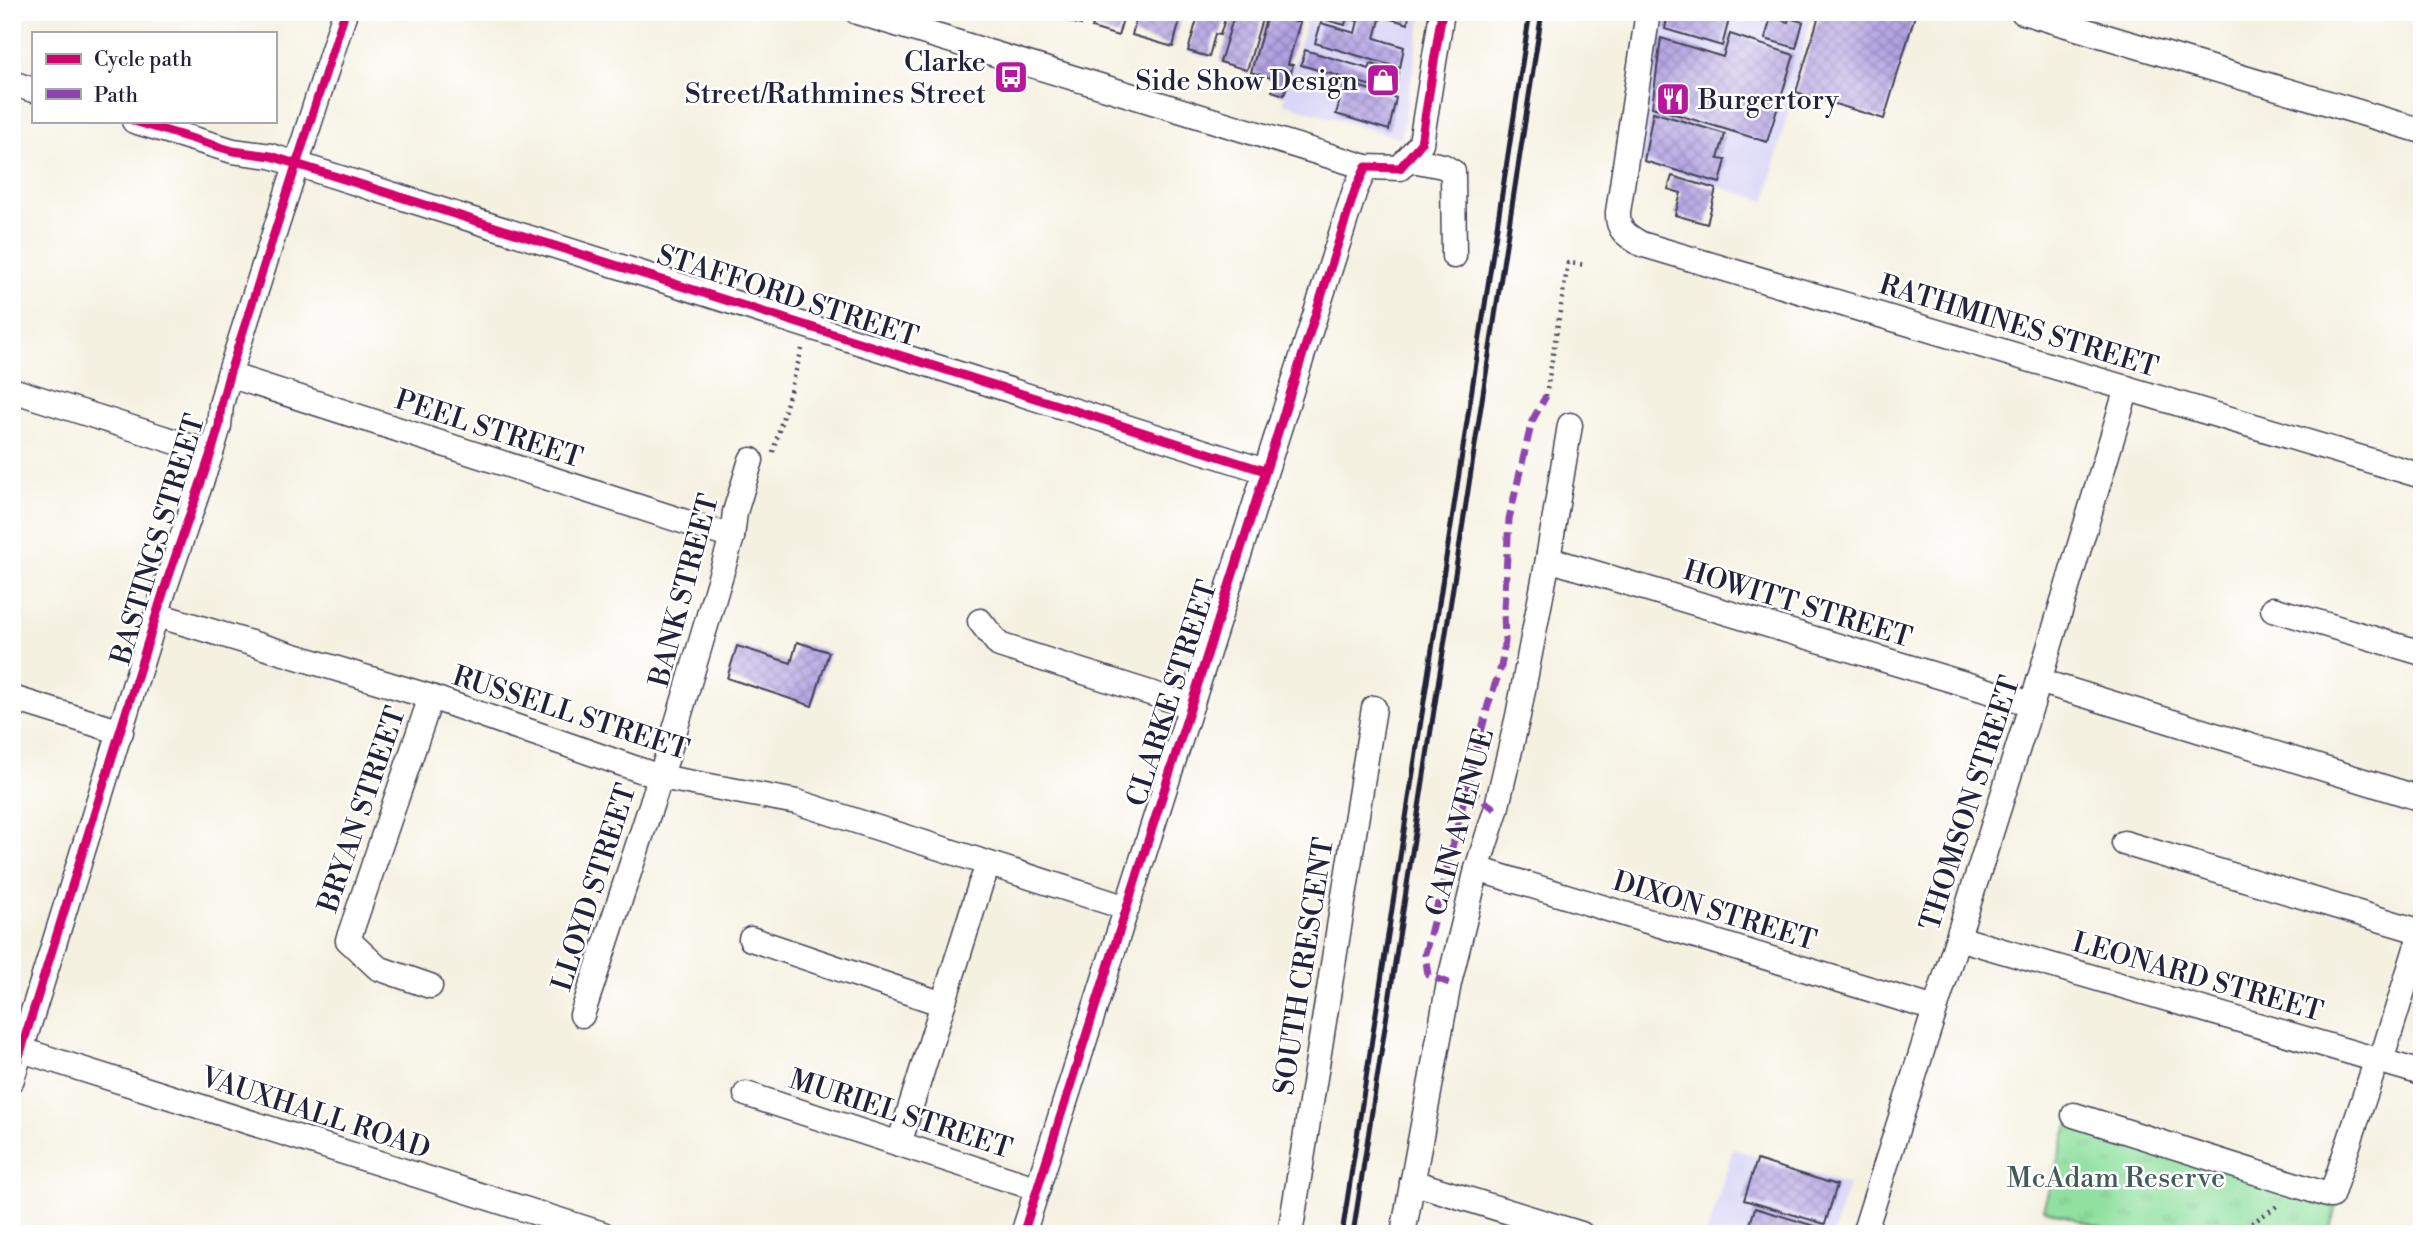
<svg xmlns="http://www.w3.org/2000/svg" width="2434" height="1246" viewBox="0 0 2434 1246" font-family="'Libre Bodoni',serif">
  <style>
    .built { fill: #dad6f7 }
    .grass { fill: url(#grass-tufts); stroke: #59816d; stroke-width: 2 }
    .building { fill: url(#building-cross-hatch) }
    .lines { fill: none; stroke-linecap: round; stroke-linejoin: round }
    .minor-casing { stroke: #424154; stroke-width: 27 }
    .path { stroke: #424154; stroke-width: 4.5; stroke-dasharray: 2 5; stroke-linecap: butt }
    .minor { stroke: #fff; stroke-width: 24 }
    .rail { stroke: #22223b; stroke-width: 5 }
    .quiet { stroke: #8e44ad; stroke-width: 7; stroke-dasharray: 14 7; stroke-linecap: butt }
    .cycleway-casing { stroke: #fff; stroke-width: 13 }
    .cycleway { stroke: #d6006c; stroke-width: 9 }
    .labels { text-anchor: middle; stroke-width: 5; stroke-linejoin: round; paint-order: stroke }
    .poi-label { font-size: 28px; fill: #22223b; stroke: #fff; text-anchor: end }
    .street-label { font-size: 28px; fill: #22223b; stroke: #fff }
    .park-label { font-size: 28px; fill: #435b59; stroke: #fff }
  </style>
  <defs>
    <pattern id="grass-tufts" width="24" height="20" patternUnits="userSpaceOnUse" patternTransform="scale(1.75)"><rect width="24" height="20" fill="#90e09f"/><path d="M3 7l-1-3M5 7V3M7 7l1-3M15 17l-1-3M17 17v-4M19 17l1-3" fill="none" stroke="#7cc08a"/></pattern>
    <pattern id="building-cross-hatch" width="8" height="8" patternUnits="userSpaceOnUse" patternTransform="scale(1.75)"><rect width="8" height="8" fill="#b1a1e2"/><path d="M0 0l8 8M0 8l8-8" fill="none" stroke="#9083b8"/></pattern>
  </defs>
  <rect width="100%" height="100%" fill="#fff"/>
  <filter id="ink" filterUnits="userSpaceOnUse"><feTurbulence type="fractalNoise" baseFrequency=".0143" numOctaves="2"/><feDisplacementMap in="SourceGraphic" scale="14" xChannelSelector="R" yChannelSelector="G"/><feConvolveMatrix kernelMatrix="1 2 1 2 8 2 1 2 1" color-interpolation-filters="sRGB"/></filter>
  <filter id="wash" filterUnits="userSpaceOnUse"><feTurbulence type="fractalNoise" baseFrequency=".00686" numOctaves="4" result="noise"/><feDisplacementMap in="SourceGraphic" scale="28" xChannelSelector="R" yChannelSelector="G"/><feGaussianBlur stdDeviation="1.57" result="paint"/><feColorMatrix in="noise" values="0 0 0 0 0 0 0 0 0 0 0 0 0 0 0 0 0 1.4 0 .05"/><feComposite in="paint" operator="in"/></filter>
  <g filter="url(#wash)">
    <rect width="100%" height="100%" fill="#f5f1e1"/>
    <!-- built -->
    <g class="built">
      <path d="M 1309,12 L 1423,12 L 1401,139 L 1283,103 Z"/>
      <path d="M 1658,12 L 1812,12 L 1766,201 L 1636,162 Z"/>
      <path d="M 1733,1149 L 1848,1185 L 1833,1234 L 1707,1234 Z"/>
    </g>
    <!-- grass -->
    <path class="grass" d="M 2073,1108 L 2341,1191 L 2328,1234 L 2122,1234 L 2043,1209 Z"/>
    <g id="blocks">
      <!-- building -->
      <g class="building">
        <path d="M 1063,12 L 1085,12 L 1081,25 L 1061,19 Z"/>
        <path d="M 1097,12 L 1125,12 L 1118,36 L 1092,28 Z"/>
        <path d="M 1138,12 L 1182,12 L 1173,47 L 1132,35 Z"/>
        <path d="M 1199,12 L 1227,12 L 1220,35 L 1215,34 L 1209,57 L 1188,51 Z"/>
        <path d="M 1235,12 L 1264,12 L 1247,70 L 1220,62 Z"/>
        <path d="M 1268,12 L 1298,12 L 1295,22 L 1300,22 L 1288,64 L 1293,65 L 1284,95 L 1272,91 L 1275,79 L 1251,72 Z"/>
        <path d="M 1313,12 L 1348,12 L 1361,16 L 1362,12 L 1409,12 L 1408,24 L 1381,16 L 1375,38 L 1404,47 L 1400,68 L 1315,43 L 1321,23 L 1355,33 L 1358,21 L 1347,18 L 1345,25 L 1312,16 Z"/>
        <path d="M 1668,12 L 1731,12 L 1722,46 L 1665,29 Z"/>
        <path d="M 1820,12 L 1916,12 L 1884,119 L 1796,92 Z"/>
        <path d="M 1771,17 L 1788,22 L 1789,18 L 1803,22 L 1796,48 L 1765,39 Z"/>
        <path d="M 1730,34 L 1794,55 L 1767,142 L 1652,107 L 1661,38 L 1723,57 Z"/>
        <path d="M 1305,50 L 1369,69 L 1371,64 L 1399,72 L 1395,93 L 1301,65 Z"/>
        <path d="M 1345,82 L 1396,98 L 1389,130 L 1336,114 Z"/>
        <path d="M 1653,112 L 1725,134 L 1718,159 L 1726,160 L 1720,183 L 1644,161 Z"/>
        <path d="M 1672,176 L 1716,189 L 1707,224 L 1675,215 L 1681,193 L 1668,189 Z"/>
        <path d="M 797,642 L 829,652 L 812,706 L 727,678 L 737,646 L 791,663 Z"/>
        <path d="M 1757,1160 L 1837,1185 L 1825,1224 L 1744,1200 Z"/>
        <path d="M 1755,1208 L 1824,1229 L 1822,1234 L 1747,1234 Z"/>
      </g>
    </g>
  </g>
  <g filter="url(#ink)">
    <use href="#blocks" fill-opacity="0" stroke="#424154" stroke-width="2"/>
    <g class="lines">
      <!-- minor casing -->
      <g class="minor-casing">
        <g id="minor">
          <path d="M 857,12 L 1366,167 L 1400,168 L 1421,143 L 1442,12"/>
          <path d="M 1648,12 L 1618,212 C 1617,230 1626,235 1641,244 L 2422,476"/>
          <path d="M 2023,12 L 2422,131"/>
          <path d="M 12,83 L 33,90"/>
          <path d="M 134,121 L 233,151 L 271,156 L 1265,471"/>
          <path d="M 1407,159 L 1443,166 L 1453,172 L 1454,256"/>
          <path d="M 229,375 L 732,537"/>
          <path d="M 12,390 L 211,453"/>
          <path d="M 1548,559 L 2032,704"/>
          <path d="M 2273,609 L 2422,653"/>
          <path d="M 157,615 L 431,697 L 660,777 L 797,802 L 1127,908"/>
          <path d="M 980,621 L 999,645 L 1191,706"/>
          <path d="M 2039,681 L 2422,799"/>
          <path d="M 12,698 L 121,732"/>
          <path d="M 2124,843 L 2422,932"/>
          <path d="M 1477,869 L 1935,1009"/>
          <path d="M 1958,938 L 2422,1073"/>
          <path d="M 751,939 L 943,1004"/>
          <path d="M 430,986 L 378,968 L 348,940 L 431,697"/>
          <path d="M 582,1015 L 667,757 L 732,537 L 735,512 L 751,460"/>
          <path d="M 12,1047 L 603,1234"/>
          <path d="M 2381,1061 L 2422,929"/>
          <path d="M 12,1079 L 164,590 L 211,453 L 219,426 L 221,405 L 229,375 L 345,12"/>
          <path d="M 746,1094 L 1038,1189"/>
          <path d="M 2074,1115 L 2331,1196 L 2377,1059"/>
          <path d="M 899,1144 L 980,886 L 989,864"/>
          <path d="M 1412,1182 L 1581,1234"/>
          <path d="M 1023,1234 L 1355,190 L 1366,167"/>
          <path d="M 1290,1234 L 1374,708"/>
          <path d="M 1403,1234 L 1449,983 L 1477,869 L 1496,810 L 1518,716 L 1548,559 L 1570,425"/>
          <path d="M 1864,1234 L 2039,681 L 2127,388"/>
        </g>
      </g>
      <!-- path -->
      <g class="path">
        <path d="M 1546,396 L 1568,263 L 1586,265"/>
        <path d="M 773,452 L 802,349"/>
        <path d="M 2243,1234 L 2249,1225 L 2280,1204"/>
      </g>
      <!-- minor -->
      <use href="#minor" class="minor"/>
      <!-- rail -->
      <g class="rail">
        <path d="M 1342,1234 L 1530,12"/>
        <path d="M 1353,1234 L 1542,12"/>
      </g>
      <!-- quiet -->
      <g class="quiet">
        <path d="M 1467,788 L 1496,810"/>
        <path d="M 1449,983 L 1428,975 L 1425,954 L 1488,705 L 1501,667 L 1505,641 L 1504,610 L 1509,519 L 1532,421 L 1546,396"/>
      </g>
      <!-- cycleway casing -->
      <g class="cycleway-casing">
        <g id="cycleway">
          <path d="M 134,121 L 233,151 L 271,156 L 1265,471"/>
          <path d="M 12,1079 L 164,590 L 211,453 L 219,426 L 221,405 L 229,375 L 345,12"/>
          <path d="M 1023,1234 L 1355,190 L 1366,167 L 1400,168 L 1421,143 L 1442,12"/>
        </g>
      </g>
      <!-- cycleway -->
      <use href="#cycleway" class="cycleway"/>
    </g>
  </g>
  <!-- icons -->
  <defs>
    <g id="bus-square" transform="scale(1.75)"><rect x="-9" y="-9" width="18" height="18" rx="4" fill="#b5179e" stroke="#fff"/><path d="M-5-6H5V4H4V6H2V4H-2V6H-4V4H-5ZM-3.5-4V0h7V-4ZM-3.5 1.2v1.5H-2V1.2ZM2 1.2v1.5H3.5V1.2Z" fill="#fff"/></g>
    <g id="shop-square" transform="scale(1.75)"><rect x="-9" y="-9" width="18" height="18" rx="4" fill="#b5179e" stroke="#fff"/><path d="M-5-2.5h2.3a2.7 3.5 0 0 1 5.4 0H5L5.5 6h-11ZM-1.5-2.5h3a1.5 2.3 0 0 0-3 0Z" fill="#fff"/></g>
    <g id="restaurant-square" transform="scale(1.75)"><rect x="-9" y="-9" width="18" height="18" rx="4" fill="#b5179e" stroke="#fff"/><path d="M-5-6h1v4h1v-4h1v4h1v-4h1v5L-1.5 .5V6h-2V.5L-5-1ZM5-6V6H3V1.5H1.5Q1.5-4 5-6Z" fill="#fff"/></g>
  </defs>
  <g fill-rule="evenodd">
    <use href="#bus-square" x="1011" y="77"/>
    <use href="#shop-square" x="1383" y="80"/>
    <use href="#restaurant-square" x="1673" y="99"/>
  </g>
  <g class="labels">
    <!-- poi labels -->
    <g class="poi-label">
      <text x="986" y="71">Clarke<tspan x="986" dy="32">Street/Rathmines Street</tspan></text>
      <text x="1358" y="90">Side Show Design</text>
      <text x="1698" y="109" text-anchor="start">Burgertory</text>
    </g>
    <!-- street labels -->
    <g class="street-label">
      <text transform="translate(788 295) rotate(18)" y="10">STAFFORD STREET</text>
      <text transform="translate(2019 325) rotate(17)" y="10">RATHMINES STREET</text>
      <text transform="translate(489 428) rotate(18)" y="10">PEEL STREET</text>
      <text transform="translate(157 539) rotate(-73)" y="10">BASTINGS STREET</text>
      <text transform="translate(683 590) rotate(-75)" y="10">BANK STREET</text>
      <text transform="translate(1798 603) rotate(17)" y="10">HOWITT STREET</text>
      <text transform="translate(1171 693) rotate(-72)" y="10">CLARKE STREET</text>
      <text transform="translate(571 712) rotate(18)" y="10">RUSSELL STREET</text>
      <text transform="translate(1969 803) rotate(-72)" y="10">THOMSON STREET</text>
      <text transform="translate(361 809) rotate(-71)" y="10">BRYAN STREET</text>
      <text transform="translate(1459 822) rotate(-75)" y="10">CAIN AVENUE</text>
      <text transform="translate(593 887) rotate(-72)" y="10">LLOYD STREET</text>
      <text transform="translate(1715 910) rotate(17)" y="10">DIXON STREET</text>
      <text transform="translate(1303 966) rotate(-81)" y="10">SOUTH CRESCENT</text>
      <text transform="translate(2198 976) rotate(16)" y="10">LEONARD STREET</text>
      <text transform="translate(316 1112) rotate(18)" y="10">VAUXHALL ROAD</text>
      <text transform="translate(901 1113) rotate(18)" y="10">MURIEL STREET</text>
    </g>
    <!-- park labels -->
    <g class="park-label">
      <text x="2116" y="1187">McAdam Reserve</text>
    </g>
  </g>
  <!-- margin -->
  <rect width="2434" height="1246" fill="none" stroke="#fff" stroke-width="42"/>
  <!-- legend -->
  <rect x="32" y="32" width="245" height="91" fill="#ffffff" stroke="#a7a7b1" stroke-width="2"/>
  <rect x="46" y="54" width="35" height="10" fill="#d6006c" stroke="#a7a7b1" stroke-width="2"/>
  <text x="94" y="66" font-size="21" fill="#22223b">Cycle path</text>
  <rect x="46" y="89" width="35" height="10" fill="#8e44ad" stroke="#a7a7b1" stroke-width="2"/>
  <text x="94" y="102" font-size="21" fill="#22223b">Path</text>
</svg>
